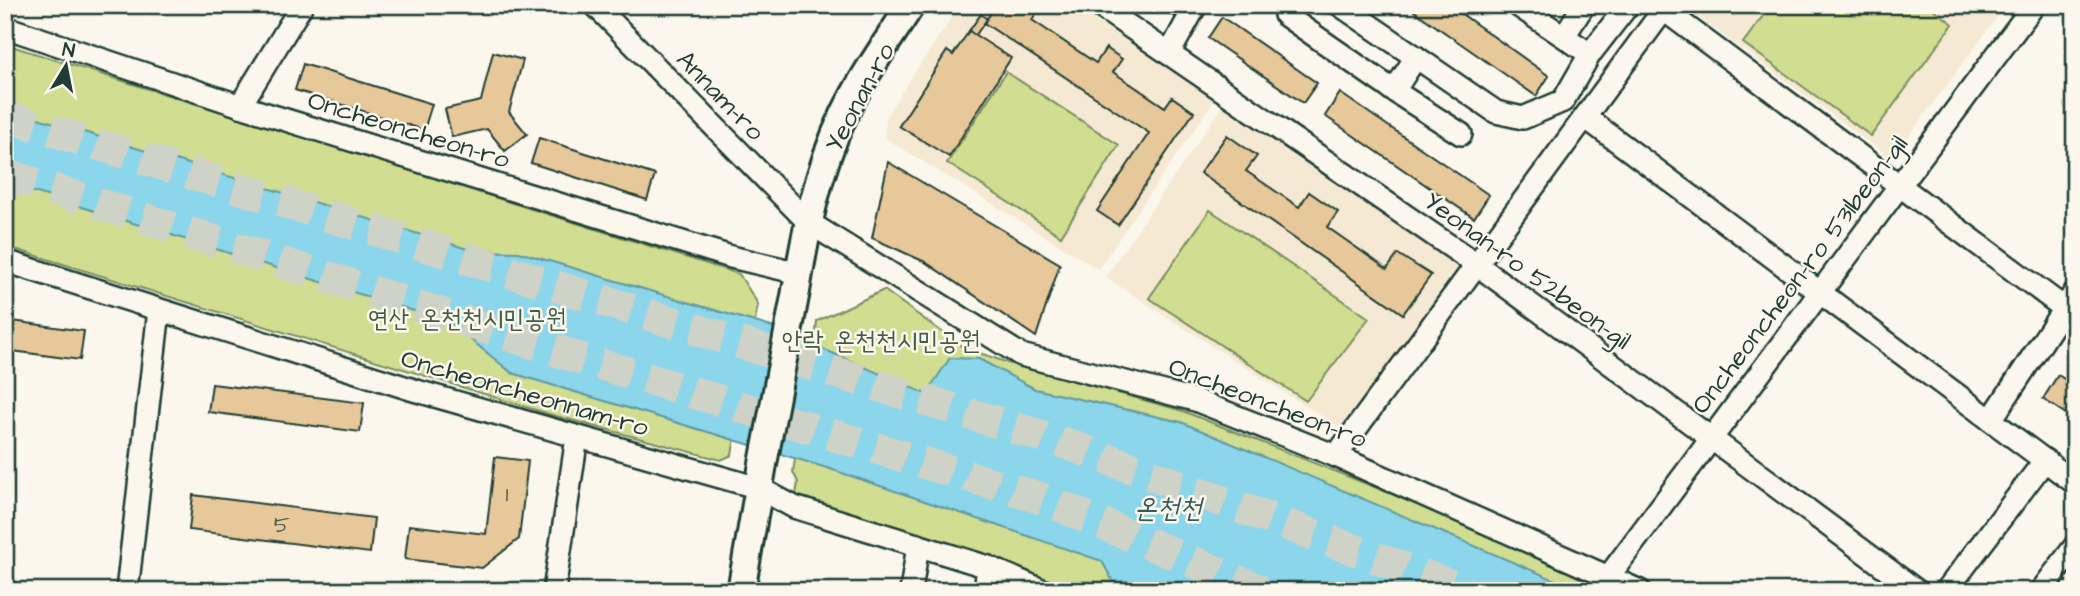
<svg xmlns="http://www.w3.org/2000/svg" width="2080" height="596" viewBox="0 0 2080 596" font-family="'Architects Daughter','Poor Story',sans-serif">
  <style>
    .built { fill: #f5e9d3 }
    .green { fill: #d1dd90; stroke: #788d62; stroke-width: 2 }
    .water { fill: #8bd6eb; stroke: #6099a2; stroke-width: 2 }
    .building { fill: #e7c89a; stroke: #1f3d34; stroke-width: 2 }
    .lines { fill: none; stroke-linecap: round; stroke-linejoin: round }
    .highway-tunnel { stroke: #cfd2c7; stroke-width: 32; stroke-dasharray: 32 16; stroke-linecap: butt }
    .minor-casing { stroke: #1f3d34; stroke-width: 26 }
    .major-casing { stroke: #1f3d34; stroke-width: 32 }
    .minor { stroke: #fbf7ec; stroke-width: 21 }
    .major { stroke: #fbf7ec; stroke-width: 26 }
    .major-bridge-casing { stroke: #1f3d34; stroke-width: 32; stroke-linecap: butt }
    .major-bridge { stroke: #fbf7ec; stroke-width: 26 }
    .labels { text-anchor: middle; stroke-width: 5; stroke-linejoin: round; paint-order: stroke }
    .number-label { font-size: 23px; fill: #51604e }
    .street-label { font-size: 26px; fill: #1f3d34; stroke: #fbf7ec }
    .park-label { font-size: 26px; fill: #435d46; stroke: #fbf7ec }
    .water-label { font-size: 28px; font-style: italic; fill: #355c59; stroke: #fbf7ec }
  </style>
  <rect width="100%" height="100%" fill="#fbf7ec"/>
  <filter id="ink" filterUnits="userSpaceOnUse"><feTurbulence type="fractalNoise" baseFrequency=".0143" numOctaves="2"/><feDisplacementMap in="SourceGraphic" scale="14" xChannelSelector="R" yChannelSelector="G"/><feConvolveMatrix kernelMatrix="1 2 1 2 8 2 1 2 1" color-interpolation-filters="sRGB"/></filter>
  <g filter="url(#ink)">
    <!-- built -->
    <g class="built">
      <path d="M 960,5 L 1072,5 L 1216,98 L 1098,269 L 885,138 L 886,116 Z"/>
      <path d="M 1682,5 L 2006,5 L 1892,159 Z"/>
      <path d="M 1225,103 L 1461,265 L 1340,428 L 1105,277 Z"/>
    </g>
    <!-- green -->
    <g class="green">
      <path d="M 1771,5 L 1928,5 L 1953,24 L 1871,136 L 1743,43 Z"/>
      <path d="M 5,44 L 739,274 L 758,304 L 732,455 L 721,460 L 552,415 L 5,246 Z"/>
      <path d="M 1006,72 L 1119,145 L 1061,236 L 947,163 Z"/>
      <path d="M 1210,210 L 1369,318 L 1306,401 L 1149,298 Z"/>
      <path d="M 884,290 L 963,347 L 1011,364 L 1180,410 L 1397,496 L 1611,591 L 1519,591 L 929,406 L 813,357 L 817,321 Z"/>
      <path d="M 797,447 L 1219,591 L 1061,591 L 1052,583 L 795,501 L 798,482 L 793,472 Z"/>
    </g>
    <!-- water -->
    <path class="water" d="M 5,108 L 474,251 L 519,252 L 775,328 L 926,394 L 950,358 L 979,359 L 1035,389 L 1181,422 L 1581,591 L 1118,591 L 1102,561 L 827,468 L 512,373 L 449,322 L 5,183 Z"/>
    <!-- building -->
    <g class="building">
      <path d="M 996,5 L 1008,5 L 1018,12 L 1022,5 L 1041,5 L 1032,20 L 1096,63 L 1106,48 L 1122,59 L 1113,72 L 1165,107 L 1172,97 L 1194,112 L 1118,225 L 1097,211 L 1149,133 L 984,23 Z"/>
      <path d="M 1157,5 L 1183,5 L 1175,17 Z"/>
      <path d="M 1418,5 L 1449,5 L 1549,76 L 1536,96 L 1414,11 Z"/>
      <path d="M 981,14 L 987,19 L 975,36 L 969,31 Z"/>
      <path d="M 1222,17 L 1317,83 L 1303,103 L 1208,38 Z"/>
      <path d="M 969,31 L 1011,58 L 949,157 L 899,126 L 947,51 L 953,55 Z"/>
      <path d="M 493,52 L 523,60 L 509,112 L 527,134 L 505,151 L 487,129 L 452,137 L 445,109 L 481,101 Z"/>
      <path d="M 303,64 L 432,104 L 424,130 L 295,90 Z"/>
      <path d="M 1340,93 L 1489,195 L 1474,218 L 1325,116 Z"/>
      <path d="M 1227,135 L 1257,156 L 1246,171 L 1299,207 L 1309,192 L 1338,212 L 1327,227 L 1387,269 L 1398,254 L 1431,275 L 1403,314 L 1200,173 Z"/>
      <path d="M 539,138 L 655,175 L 647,200 L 531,163 Z"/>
      <path d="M 888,162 L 1060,264 L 1036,337 L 925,262 L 872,238 Z"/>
      <path d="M 5,320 L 84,331 L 80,360 L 5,350 Z"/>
      <path d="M 2058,375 L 2075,386 L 2075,420 L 2043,399 Z"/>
      <path d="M 212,384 L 364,403 L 360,432 L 208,412 Z"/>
      <path d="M 495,457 L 528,461 L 519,539 L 482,568 L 405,559 L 409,525 L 486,534 Z"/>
      <path d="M 193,495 L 374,518 L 370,553 L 189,530 Z"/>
    </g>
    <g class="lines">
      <!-- highway-tunnel -->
      <g class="highway-tunnel">
        <path d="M 5,116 L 1067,444 L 1466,591"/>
        <path d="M 5,174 L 573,356 L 1043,499 L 1262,591"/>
      </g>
      <!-- minor casing -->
      <g class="minor-casing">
        <g id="minor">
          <path d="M 595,5 L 808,222 L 1021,355 L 1195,400 L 1336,456 L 1640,591"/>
          <path d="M 1098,5 L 1476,264 L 1917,591"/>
          <path d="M 1340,5 L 1496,112 L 1523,118 L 1563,101 L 1590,54 L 1628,5"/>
          <path d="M 1517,5 L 1590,54"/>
          <path d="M 1664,10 L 2064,308"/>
          <path d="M 1285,15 L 1394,91 L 1416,57"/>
          <path d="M 5,27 L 247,108 L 731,257 L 799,273"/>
          <path d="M 1564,36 L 1584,5"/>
          <path d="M 1169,54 L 1196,5"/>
          <path d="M 1394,91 L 1461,134"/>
          <path d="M 240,106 L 302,5"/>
          <path d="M 1585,117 L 2075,483"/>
          <path d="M 5,261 L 417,391 L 759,488 L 794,507 L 988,567 L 1044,591"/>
          <path d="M 1991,420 L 2075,292"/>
          <path d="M 1336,456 L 1667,5"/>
          <path d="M 1609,576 L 2034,5"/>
          <path d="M 127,591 L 159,310"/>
          <path d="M 554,591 L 577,437"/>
          <path d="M 911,591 L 918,545"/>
          <path d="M 985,591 L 988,567"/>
          <path d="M 1946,591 L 2045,460"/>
          <path d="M 2041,591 L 2075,546"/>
        </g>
      </g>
      <!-- major casing -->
      <g class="major-casing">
        <g id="major">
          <path d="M 796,291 C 806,231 817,171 844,115 C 862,77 888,41 911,5"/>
          <path d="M 741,591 L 763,464"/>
        </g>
      </g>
      <!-- minor -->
      <use href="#minor" class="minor"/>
      <!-- major -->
      <use href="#major" class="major"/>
      <!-- major-bridge casing -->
      <g class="major-bridge-casing">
        <path id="major-bridge" d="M 763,464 L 796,291"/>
      </g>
      <!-- major-bridge -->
      <use href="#major-bridge" class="major-bridge"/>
    </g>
  </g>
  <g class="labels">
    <!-- number labels -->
    <g class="number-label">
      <text x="507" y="501">1</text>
      <text x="282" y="532">5</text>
    </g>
    <!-- street labels -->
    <g class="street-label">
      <text transform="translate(721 95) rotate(46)" y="9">Annam-ro</text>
      <text transform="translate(859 97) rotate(-62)" y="9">Yeonan-ro</text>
      <text transform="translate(409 129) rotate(17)" y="9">Oncheoncheon-ro</text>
      <text transform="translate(1528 270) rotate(36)" y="9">Yeonan-ro 52beon-gil</text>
      <text transform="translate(1799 274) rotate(-53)" y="9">Oncheoncheon-ro 531beon-gil</text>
      <text transform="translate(525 392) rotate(16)" y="9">Oncheoncheonnam-ro</text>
      <text transform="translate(1268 402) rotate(21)" y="9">Oncheoncheon-ro</text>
    </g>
    <!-- park labels -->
    <g class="park-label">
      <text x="467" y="327">연산 온천천시민공원</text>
      <text x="881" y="349">안락 온천천시민공원</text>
    </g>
    <!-- water labels -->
    <g class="water-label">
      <text x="1168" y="517">온천천</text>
    </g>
  </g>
  <!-- margin -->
  <rect width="2080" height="596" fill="none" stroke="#fbf7ec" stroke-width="28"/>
  <rect x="14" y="14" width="2052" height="568" fill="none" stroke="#1f3d34" stroke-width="2.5" filter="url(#ink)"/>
  <!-- north arrow -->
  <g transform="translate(66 66) rotate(10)" stroke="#fbf7ec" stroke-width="5" paint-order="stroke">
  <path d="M0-5L12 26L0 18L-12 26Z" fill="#1f3d34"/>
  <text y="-10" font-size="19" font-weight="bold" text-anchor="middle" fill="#1f3d34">N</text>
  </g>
</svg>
